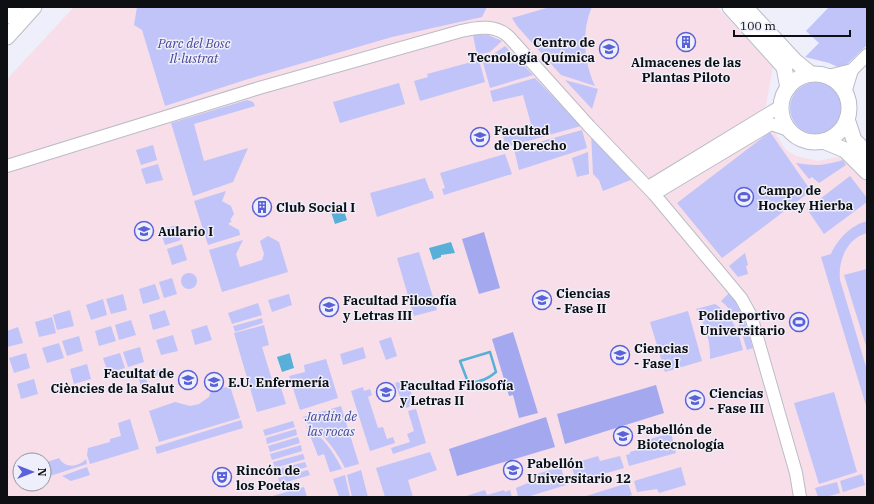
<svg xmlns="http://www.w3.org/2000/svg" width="874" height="504" viewBox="0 0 874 504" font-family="'IBM Plex Serif',serif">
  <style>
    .education { fill: #f7dee8; fill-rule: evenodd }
    .green { fill: #c0c4f8 }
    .forest { fill: #a4a8ef }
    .water { fill: #58afd7 }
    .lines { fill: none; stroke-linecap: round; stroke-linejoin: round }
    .stream { stroke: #58afd7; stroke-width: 2.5 }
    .tertiary-casing { stroke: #babcc6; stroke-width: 14 }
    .primary-casing { stroke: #babcc6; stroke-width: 17 }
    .tertiary { stroke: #fff; stroke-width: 12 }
    .primary { stroke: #fff; stroke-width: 15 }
    .labels { text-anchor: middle; stroke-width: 3; stroke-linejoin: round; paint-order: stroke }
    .poi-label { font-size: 13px; font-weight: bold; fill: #0e0f12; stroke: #eeeffa; text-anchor: start }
    .park-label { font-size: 13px; font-style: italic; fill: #474496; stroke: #eeeffa }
  </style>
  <rect width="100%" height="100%" fill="#eeeffa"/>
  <!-- education -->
  <path class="education" d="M 74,7 L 717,7 L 773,67 L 765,110 L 775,133 L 786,150 L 796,156 L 818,161 L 843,156 L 867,179 L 867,493 L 863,497 L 7,497 L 7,79 ZM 20,460 L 44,460 L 44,484 L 20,484 Z"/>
  <!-- green -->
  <g class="green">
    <path d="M 137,7 L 487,7 L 482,17 L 392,37 L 248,79 L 165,106 L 142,30 L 134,25 Z"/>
    <path d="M 550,7 L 592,7 C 581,31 584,62 595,86 L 561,75 L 517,26 L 512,18 Z"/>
    <path d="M 829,7 L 867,7 L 867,45 L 842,69 L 829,63 L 805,57 L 819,43 L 806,31 Z"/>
    <path d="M 473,35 L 488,35 L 502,41 L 490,52 L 477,55 Z"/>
    <path d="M 505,46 L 533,75 L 490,88 L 482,59 L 492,55 Z"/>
    <path d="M 479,60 L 485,82 L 420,101 L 414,81 L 428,77 L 427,74 Z"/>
    <path d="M 535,78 L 581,126 L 510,146 L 509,142 L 505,143 L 502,133 L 531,124 L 523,95 L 493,102 L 490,91 Z"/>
    <path d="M 565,80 L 598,89 L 592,109 Z"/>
    <circle cx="816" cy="108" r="26"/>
    <path d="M 399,83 L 405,104 L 340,123 L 333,102 Z"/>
    <path d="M 247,100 L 253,102 L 255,106 L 194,124 L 204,161 L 248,148 L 233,182 L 193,196 L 171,123 Z"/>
    <path d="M 582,130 L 587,148 L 519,170 L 514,149 Z"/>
    <path d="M 770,132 L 811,191 L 722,258 L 677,203 Z"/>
    <path d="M 591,133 L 633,179 L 603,191 L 599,180 L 593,174 Z"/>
    <path d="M 153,145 L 157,160 L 141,165 L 136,150 Z"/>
    <path d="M 588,152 L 589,174 L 577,177 L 572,158 Z"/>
    <path d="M 505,154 L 512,174 L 444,195 L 442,189 L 445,188 L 440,173 Z"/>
    <path d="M 843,160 L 846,165 L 819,183 L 812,177 L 809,179 L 796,163 C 815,166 823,166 843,160 Z"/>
    <path d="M 158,164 L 163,180 L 146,184 L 141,169 Z"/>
    <path d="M 850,176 L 867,198 L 867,202 L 824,234 L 807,209 Z"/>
    <path d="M 425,178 L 430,191 L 432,191 L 434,198 L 377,217 L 370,193 Z"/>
    <path d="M 226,191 L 222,201 L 231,206 L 234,214 L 230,220 L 232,221 L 228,224 L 239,230 L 240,235 L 208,245 L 194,201 Z"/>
    <path d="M 867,221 L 867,233 C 846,239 838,261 840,280 L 867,370 L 867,409 L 821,257 L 831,254 C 837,240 851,225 867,221 Z"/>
    <path d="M 176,225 L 181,240 L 165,245 L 160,230 Z"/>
    <path d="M 268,236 L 279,242 L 288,272 L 222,292 L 209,250 L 243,240 L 236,254 L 240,267 L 262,260 L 264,254 L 260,241 Z"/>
    <path d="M 182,244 L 187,260 L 172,265 L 167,249 Z"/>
    <path d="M 419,252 L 437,310 L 414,316 L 397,258 Z"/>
    <path d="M 745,253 L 748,265 L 746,266 L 748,274 L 738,277 L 729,266 Z"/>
    <path d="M 867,269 L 867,349 L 844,275 Z"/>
    <circle cx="189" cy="281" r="8"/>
    <path d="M 172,278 L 177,294 L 164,298 L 159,282 Z"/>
    <path d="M 155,284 L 160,299 L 143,304 L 139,289 Z"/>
    <path d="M 730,292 L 743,316 L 753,348 L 747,350 C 741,330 737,314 721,301 Z"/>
    <path d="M 123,294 L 127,310 L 111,314 L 106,299 Z"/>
    <path d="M 289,294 L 292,305 L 272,312 L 268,300 Z"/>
    <path d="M 103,299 L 107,315 L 91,320 L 86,305 Z"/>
    <path d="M 258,303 L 262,315 L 232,324 L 228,313 Z"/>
    <path d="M 715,304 C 732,315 738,330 743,350 L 710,359 C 711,341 705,325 696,309 Z"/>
    <path d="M 70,310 L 74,326 L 57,330 L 53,315 Z"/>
    <path d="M 165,310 L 170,325 L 153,330 L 149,315 Z"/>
    <path d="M 688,311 L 702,361 L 665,372 L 650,322 Z"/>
    <path d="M 52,317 L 56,333 L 39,337 L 35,322 Z"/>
    <path d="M 262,318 L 263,323 L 235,332 L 233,326 Z"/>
    <path d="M 131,320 L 136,335 L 119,340 L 115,325 Z"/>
    <path d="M 207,325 L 212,340 L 195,345 L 191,330 Z"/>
    <path d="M 264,325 L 269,345 L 262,347 L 273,383 L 279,381 L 286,404 L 257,412 L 234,333 Z"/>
    <path d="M 111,326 L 116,341 L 99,346 L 95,331 Z"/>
    <path d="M 18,327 L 23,343 L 7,347 L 7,331 Z"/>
    <path d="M 173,335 L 178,351 L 161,355 L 156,340 Z"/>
    <path d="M 79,336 L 83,351 L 67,356 L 62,341 Z"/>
    <path d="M 391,337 L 397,356 L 386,360 L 379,341 Z"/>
    <path d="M 59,343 L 64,358 L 47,363 L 42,348 Z"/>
    <path d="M 140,347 L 144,362 L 128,367 L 123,352 Z"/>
    <path d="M 363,347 L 366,358 L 343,365 L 340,354 Z"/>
    <path d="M 26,353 L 30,368 L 14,373 L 9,358 Z"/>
    <path d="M 120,353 L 125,368 L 108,373 L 103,358 Z"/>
    <path d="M 326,359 L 338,398 L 300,410 L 289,376 L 305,372 L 304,365 Z"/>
    <path d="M 87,364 L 91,379 L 74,384 L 70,369 Z"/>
    <path d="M 166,368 L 167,372 L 146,379 L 148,384 L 141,386 L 138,376 Z"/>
    <path d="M 34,379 L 38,394 L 21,399 L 17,384 Z"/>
    <path d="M 407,379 L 415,405 L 406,408 L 405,404 L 403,405 L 395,383 Z"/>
    <path d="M 230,386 L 240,418 L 159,442 L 149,411 L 175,402 L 190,406 L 199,404 L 209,397 L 211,391 Z"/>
    <path d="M 363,387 L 364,391 L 370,389 L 372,395 L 368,397 L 378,428 L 383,427 L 387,439 L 393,437 L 395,443 L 370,451 L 351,391 Z"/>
    <path d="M 834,392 L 857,472 L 819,484 L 794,403 Z"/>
    <path d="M 341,406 L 359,464 L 345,468 C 339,456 332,446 323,436 C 317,429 306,425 303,417 Z"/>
    <path d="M 416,409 L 426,443 L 393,454 L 391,448 L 410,442 L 407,434 L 414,431 L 408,411 Z"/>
    <path d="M 130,419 L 139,449 L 90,464 L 87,455 L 88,448 L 110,442 L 110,439 L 121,436 L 118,423 Z"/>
    <path d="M 241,420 L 243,428 L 157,454 L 155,447 Z"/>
    <path d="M 293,421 L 295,427 L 265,436 L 263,430 Z"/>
    <path d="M 306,425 C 323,437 333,451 342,469 L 330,472 L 324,454 L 318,456 Z"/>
    <path d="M 296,429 L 297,435 L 267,444 L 266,438 Z"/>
    <path d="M 671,433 L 676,453 L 629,466 L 626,455 L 630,454 L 630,452 L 644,448 L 643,441 Z"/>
    <path d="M 298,437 L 300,443 L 270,452 L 268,446 Z"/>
    <path d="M 301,445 L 302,451 L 272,460 L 270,454 Z"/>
    <path d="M 430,452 L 437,470 L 408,480 L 413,497 L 385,497 L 376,468 Z"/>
    <path d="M 303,454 L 305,459 L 275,468 L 273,462 Z"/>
    <path d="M 598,456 L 600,461 L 620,456 L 624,468 L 576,482 L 571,464 Z"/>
    <path d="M 59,458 C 65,469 79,467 86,459 L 87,464 L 47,477 L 44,476 L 44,463 Z"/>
    <path d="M 305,462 L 307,467 L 277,476 L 275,470 Z"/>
    <path d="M 87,467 L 90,475 L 71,481 L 62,476 Z"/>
    <path d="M 561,467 L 566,485 L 527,497 L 518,497 L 516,488 L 535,480 L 533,475 Z"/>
    <path d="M 681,467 L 686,485 L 659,493 L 657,489 L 637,492 L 634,481 Z"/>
    <path d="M 308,470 L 310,475 L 280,484 L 278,478 Z"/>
    <path d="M 361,470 L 368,497 L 352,497 L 347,475 Z"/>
    <path d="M 862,474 L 865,485 L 843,492 L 840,481 Z"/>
    <path d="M 345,475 L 350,497 L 339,497 L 333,479 Z"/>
    <path d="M 837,482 L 840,493 L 826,497 L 818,497 L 815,488 Z"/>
    <path d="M 628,483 L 632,495 L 627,497 L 583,497 Z"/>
    <path d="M 304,487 L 307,497 L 269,497 Z"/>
    <path d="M 485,490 L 487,495 L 504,490 L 505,492 L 510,490 L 512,497 L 463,497 Z"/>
  </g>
  <!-- forest -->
  <g class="forest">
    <path d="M 484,232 L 500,288 L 479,294 L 462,239 Z"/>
    <path d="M 513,332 L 538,413 L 519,418 L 513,395 L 509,396 L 492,339 Z"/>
    <path d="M 656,385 L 664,413 L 565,444 L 557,414 Z"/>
    <path d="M 546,417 L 555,447 L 457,476 L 449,449 Z"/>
  </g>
  <!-- water -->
  <g class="water">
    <path d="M 343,208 L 347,220 L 335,224 L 331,212 Z"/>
    <path d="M 451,242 L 455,253 L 441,255 L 441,257 L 433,260 L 429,248 Z"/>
    <path d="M 290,353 L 294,368 L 282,372 L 277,357 Z"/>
  </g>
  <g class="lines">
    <!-- stream -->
    <path class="stream" d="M 490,352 L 496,372 C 488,379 478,383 468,382 L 460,361 Z"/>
    <!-- tertiary casing -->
    <g class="tertiary-casing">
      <g id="tertiary">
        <path d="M 828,76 L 852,70"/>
        <path d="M 845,93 L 852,70 L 867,55"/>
        <path d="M 7,166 L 259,88 L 461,31 C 478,27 497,24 510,38 L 589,126 L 654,194 L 741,298 L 751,316 L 796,473 L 800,497"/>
        <path d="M 648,187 L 781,106"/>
        <path d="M 654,194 L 771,124 L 789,130"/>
      </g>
    </g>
    <!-- primary casing -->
    <g class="primary-casing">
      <g id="primary">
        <path d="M 730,7 L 784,67 L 788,88"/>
        <path d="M 745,7 L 795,61 L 811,74"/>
        <path d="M 7,16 L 15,7"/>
        <path d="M 7,37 L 34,7"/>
        <circle cx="815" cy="108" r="34"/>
        <path d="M 847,119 L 854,140 L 867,153"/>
        <path d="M 823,141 L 845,150 L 867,172"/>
      </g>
    </g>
    <!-- tertiary -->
    <use href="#tertiary" class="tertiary"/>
    <!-- primary -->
    <use href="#primary" class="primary"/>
  </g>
  <!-- icons -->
  <defs>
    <g id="building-ring" transform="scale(1)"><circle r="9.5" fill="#eeeffa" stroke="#5a61d9" stroke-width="1.5"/><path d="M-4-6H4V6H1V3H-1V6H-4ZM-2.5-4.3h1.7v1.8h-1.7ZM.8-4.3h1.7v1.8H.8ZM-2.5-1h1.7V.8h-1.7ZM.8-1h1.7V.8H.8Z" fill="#5a61d9"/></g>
    <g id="university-ring" transform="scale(1)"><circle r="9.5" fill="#eeeffa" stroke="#5a61d9" stroke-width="1.5"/><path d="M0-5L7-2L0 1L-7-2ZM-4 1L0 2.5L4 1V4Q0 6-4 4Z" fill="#5a61d9"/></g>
    <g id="stadium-ring" transform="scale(1)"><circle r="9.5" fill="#eeeffa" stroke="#5a61d9" stroke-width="1.5"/><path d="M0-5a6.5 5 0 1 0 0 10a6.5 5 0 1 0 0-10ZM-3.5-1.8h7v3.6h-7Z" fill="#5a61d9"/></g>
    <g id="theatre-ring" transform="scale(1)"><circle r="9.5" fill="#eeeffa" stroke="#5a61d9" stroke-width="1.5"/><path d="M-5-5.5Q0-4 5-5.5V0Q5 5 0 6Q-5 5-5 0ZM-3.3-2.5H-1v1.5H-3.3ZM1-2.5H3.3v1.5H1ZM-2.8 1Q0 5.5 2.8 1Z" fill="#5a61d9"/></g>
  </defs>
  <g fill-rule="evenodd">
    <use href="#building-ring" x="686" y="42"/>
    <use href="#university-ring" x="609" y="49"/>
    <use href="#university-ring" x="480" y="137"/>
    <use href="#stadium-ring" x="744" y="197"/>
    <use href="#building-ring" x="262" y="207"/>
    <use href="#university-ring" x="144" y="231"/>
    <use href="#university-ring" x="542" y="300"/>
    <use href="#university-ring" x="329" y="307"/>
    <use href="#stadium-ring" x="799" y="322"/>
    <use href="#university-ring" x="620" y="355"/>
    <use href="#university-ring" x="188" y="380"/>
    <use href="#university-ring" x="214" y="382"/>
    <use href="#university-ring" x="386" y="392"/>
    <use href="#university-ring" x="695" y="400"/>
    <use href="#university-ring" x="623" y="436"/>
    <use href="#university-ring" x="513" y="470"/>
    <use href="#theatre-ring" x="222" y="477"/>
  </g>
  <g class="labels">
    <!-- poi labels -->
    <g class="poi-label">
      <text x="595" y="47" text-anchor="end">Centro de<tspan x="595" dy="15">Tecnología Química</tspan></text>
      <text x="686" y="67" text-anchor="middle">Almacenes de las<tspan x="686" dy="15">Plantas Piloto</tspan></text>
      <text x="494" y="135">Facultad<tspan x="494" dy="15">de Derecho</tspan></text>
      <text x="758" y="195">Campo de<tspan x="758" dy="15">Hockey Hierba</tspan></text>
      <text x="276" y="212">Club Social I</text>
      <text x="158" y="236">Aulario I</text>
      <text x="556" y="298">Ciencias<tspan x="556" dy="15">- Fase II</tspan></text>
      <text x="343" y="305">Facultad Filosofía<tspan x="343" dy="15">y Letras III</tspan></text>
      <text x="785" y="320" text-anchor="end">Polideportivo<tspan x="785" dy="15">Universitario</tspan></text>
      <text x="634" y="353">Ciencias<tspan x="634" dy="15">- Fase I</tspan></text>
      <text x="174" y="378" text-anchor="end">Facultat de<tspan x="174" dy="15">Ciències de la Salut</tspan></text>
      <text x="228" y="387">E.U. Enfermería</text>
      <text x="400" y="390">Facultad Filosofía<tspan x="400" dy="15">y Letras II</tspan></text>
      <text x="709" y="398">Ciencias<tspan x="709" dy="15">- Fase III</tspan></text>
      <text x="637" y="434">Pabellón de<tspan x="637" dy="15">Biotecnología</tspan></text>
      <text x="527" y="468">Pabellón<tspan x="527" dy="15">Universitario 12</tspan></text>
      <text x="236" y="475">Rincón de<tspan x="236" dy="15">los Poetas</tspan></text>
    </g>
    <!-- park labels -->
    <g class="park-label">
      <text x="194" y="48">Parc del Bosc<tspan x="194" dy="15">Il·lustrat</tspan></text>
      <text x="331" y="421">Jardín de<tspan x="331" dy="15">las rocas</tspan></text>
    </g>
  </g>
  <!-- border -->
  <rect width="874" height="504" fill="none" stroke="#0e0f12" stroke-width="16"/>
  <!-- north arrow -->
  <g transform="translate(32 472) rotate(90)"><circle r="19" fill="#eeeffa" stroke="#94959d"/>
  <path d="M0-3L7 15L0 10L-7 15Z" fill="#5a61d9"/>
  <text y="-6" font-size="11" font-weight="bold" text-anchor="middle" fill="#0e0f12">N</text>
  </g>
  <!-- scale -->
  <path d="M734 30v6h116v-6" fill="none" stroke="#0e0f12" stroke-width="2"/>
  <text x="740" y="30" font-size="12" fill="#0e0f12" stroke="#eeeffa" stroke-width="3" paint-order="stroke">100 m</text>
</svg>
